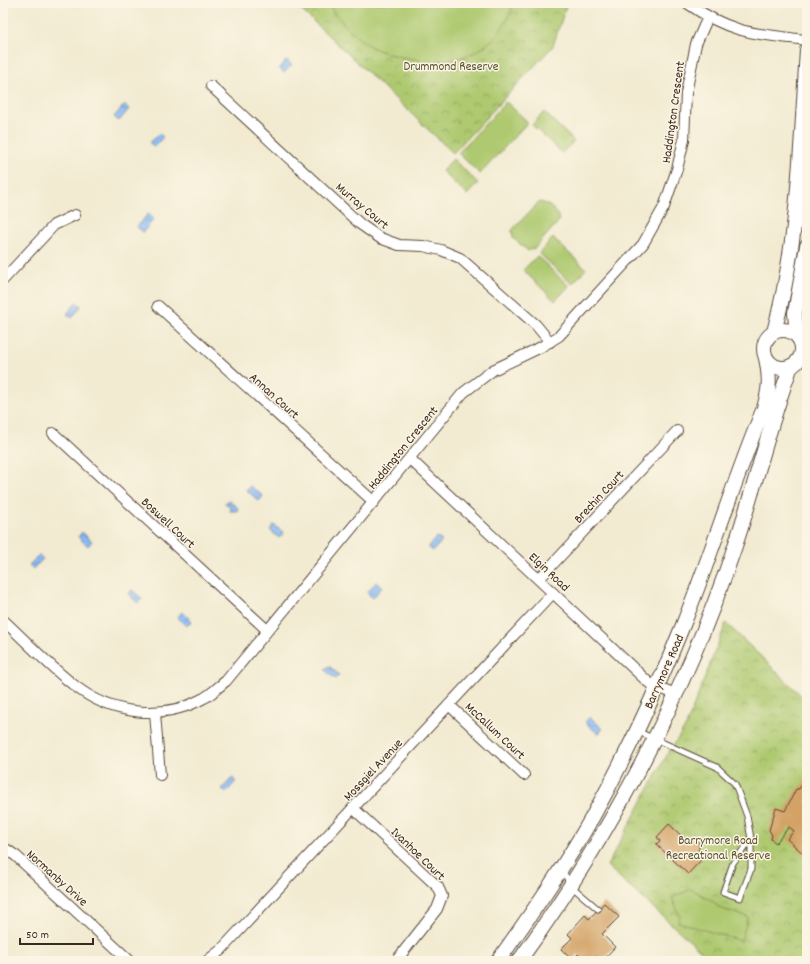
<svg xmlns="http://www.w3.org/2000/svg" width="810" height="964" viewBox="0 0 810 964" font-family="Dekko,sans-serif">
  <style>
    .park { fill: url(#park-crowns); stroke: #747a46 }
    .garden { fill: #aec96f; stroke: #747a46 }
    .water { fill: url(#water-ripples); stroke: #61728a }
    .building { fill: #d3a366 }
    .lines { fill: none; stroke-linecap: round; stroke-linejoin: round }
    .lane-casing { stroke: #564739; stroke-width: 7 }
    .street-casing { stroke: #564739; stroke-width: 12 }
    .secondary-casing { stroke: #564739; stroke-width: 16 }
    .lane { stroke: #fff; stroke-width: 5 }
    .street { stroke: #fff; stroke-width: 10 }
    .secondary { stroke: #fff; stroke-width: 14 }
    .labels { text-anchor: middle; stroke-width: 3; stroke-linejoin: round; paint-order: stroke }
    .park-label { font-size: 13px; fill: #585232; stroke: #fcf5e5 }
    .street-label { font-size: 13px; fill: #3b2a1e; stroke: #fcf5e5 }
  </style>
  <defs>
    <pattern id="park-crowns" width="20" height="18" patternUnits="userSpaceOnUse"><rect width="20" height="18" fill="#aec96f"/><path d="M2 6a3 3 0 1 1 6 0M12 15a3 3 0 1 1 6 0" fill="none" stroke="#8fa35b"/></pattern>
    <pattern id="water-ripples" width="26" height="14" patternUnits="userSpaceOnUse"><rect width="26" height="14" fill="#87baf5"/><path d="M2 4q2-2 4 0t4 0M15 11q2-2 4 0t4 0" fill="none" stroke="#7097c6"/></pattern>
  </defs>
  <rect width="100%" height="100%" fill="#fcf5e5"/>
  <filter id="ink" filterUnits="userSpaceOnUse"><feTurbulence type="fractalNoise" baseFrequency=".025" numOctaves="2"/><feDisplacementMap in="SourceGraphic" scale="8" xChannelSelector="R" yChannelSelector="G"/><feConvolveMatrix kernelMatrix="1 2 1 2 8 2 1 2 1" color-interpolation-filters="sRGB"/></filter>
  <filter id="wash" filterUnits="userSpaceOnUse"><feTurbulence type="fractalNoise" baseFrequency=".012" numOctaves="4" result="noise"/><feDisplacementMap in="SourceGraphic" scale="16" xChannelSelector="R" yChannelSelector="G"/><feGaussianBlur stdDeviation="0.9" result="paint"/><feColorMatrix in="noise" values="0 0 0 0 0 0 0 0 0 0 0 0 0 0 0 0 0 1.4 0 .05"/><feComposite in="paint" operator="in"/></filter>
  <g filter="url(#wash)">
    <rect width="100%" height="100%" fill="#f2ebd2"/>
    <!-- park -->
    <g class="park">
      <path d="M 294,3 L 567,3 L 553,46 L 453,153 Z"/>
      <path d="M 726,623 L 807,701 L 807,961 L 712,961 L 607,866 L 668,753 L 686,726 Z"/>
    </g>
    <!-- garden -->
    <g class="garden">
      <path d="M 327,3 L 514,3 C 498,53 456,68 408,58 C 393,56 377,51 365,43 C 350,32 337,17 327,3 Z"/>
      <path d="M 506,102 L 528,122 L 480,174 L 458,153 Z"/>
      <path d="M 544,112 L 574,141 L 562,153 L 532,125 Z"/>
      <path d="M 453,159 L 478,183 L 467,195 L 442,171 Z"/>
      <path d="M 539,202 C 549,203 559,212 559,221 L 535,248 L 528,251 L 513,238 L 512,230 Z"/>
      <path d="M 553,238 L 586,269 L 572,284 L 539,253 Z"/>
      <path d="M 537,256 L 569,286 L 555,301 L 523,270 Z"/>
      <path d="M 691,889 L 714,902 L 719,908 L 748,917 L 741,941 L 678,922 L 680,916 L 672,898 Z"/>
    </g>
    <!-- water -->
    <g class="water">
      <path d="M 287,60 L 292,65 L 284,73 L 279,68 Z"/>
      <path d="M 124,105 L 129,109 L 119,121 L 114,117 Z"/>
      <path d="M 159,133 L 163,137 L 154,147 L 150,143 Z"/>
      <path d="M 148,214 L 154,219 L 143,232 L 137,227 Z"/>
      <path d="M 76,302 L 81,306 L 72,318 L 67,314 Z"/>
      <path d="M 250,486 L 263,496 L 259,501 L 246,490 Z"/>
      <path d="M 228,500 L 238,508 L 237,511 L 230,511 L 231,508 L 225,503 Z"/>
      <path d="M 274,525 L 284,533 L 279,538 L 270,530 Z"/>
      <path d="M 82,532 L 92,541 L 88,546 L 78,537 Z"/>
      <path d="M 437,537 L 442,541 L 433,551 L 428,547 Z"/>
      <path d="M 39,555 L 43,559 L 33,569 L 29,565 Z"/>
      <path d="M 376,582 L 382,587 L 373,598 L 367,593 Z"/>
      <path d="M 132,590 L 142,599 L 138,603 L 128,594 Z"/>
      <path d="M 182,612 L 192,621 L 187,626 L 177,618 Z"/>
      <path d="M 329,666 L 339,675 L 335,679 L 325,670 Z"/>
      <path d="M 590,717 L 603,729 L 598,734 L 585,722 Z"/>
      <path d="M 232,778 L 236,781 L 226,793 L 222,789 Z"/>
    </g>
    <g id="blocks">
      <!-- building -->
      <g class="building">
        <path d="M 807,777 L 807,857 L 787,839 L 794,831 L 789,827 L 776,843 L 771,839 L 772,835 L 769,830 L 776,808 L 785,811 L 796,789 L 799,789 Z"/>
        <path d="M 669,824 L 689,843 L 694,838 L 699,843 L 699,851 L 702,859 L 688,874 L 656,844 L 660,841 L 657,837 Z"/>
        <path d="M 604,903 L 619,917 L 602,934 L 615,947 L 602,961 L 596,956 L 591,961 L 585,961 L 578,954 L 572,960 L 561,949 L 572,938 L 568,934 L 585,915 L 589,919 Z"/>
      </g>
    </g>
  </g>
  <g filter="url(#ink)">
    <use href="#blocks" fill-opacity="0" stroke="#564739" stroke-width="1"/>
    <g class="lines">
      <!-- lane casing -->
      <g class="lane-casing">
        <g id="lane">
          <path d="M 637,731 L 717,767 L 735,784 L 747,816 L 751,839 L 751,869 L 740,898 L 723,892 L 733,863 L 751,839"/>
          <path d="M 563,871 L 571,886 L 598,909"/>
        </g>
      </g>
      <!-- street casing -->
      <g class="street-casing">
        <g id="street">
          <path d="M 687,3 C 731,34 756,34 807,40"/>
          <path d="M 211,86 L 360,224 L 380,238 L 399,245 L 423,246 L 441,250 L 460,258 L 536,325 L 550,342"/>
          <path d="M 3,280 L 54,225 L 75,215"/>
          <path d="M 158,306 L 374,502"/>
          <path d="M 53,433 L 267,630"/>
          <path d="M 410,459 L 648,682 L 657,687 L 676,694"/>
          <path d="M 539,579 L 677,431"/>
          <path d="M 3,620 C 27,642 50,667 75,686 C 112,715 163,721 204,698 C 212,694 219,686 226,681 L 463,393 L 493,370 L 541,347 L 559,336 L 643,244 L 664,207 L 677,169 L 684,140 L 686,93 L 696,44 L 708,17"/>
          <path d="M 449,705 L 524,775"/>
          <path d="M 155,713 L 160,775"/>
          <path d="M 353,808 L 438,887 L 442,896 L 437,909 L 396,961"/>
          <path d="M 3,847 L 16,856 L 130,961"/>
          <path d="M 207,961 L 221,950 L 553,593"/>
        </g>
      </g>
      <!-- secondary casing -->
      <g class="secondary-casing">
        <g id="secondary">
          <circle cx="783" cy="349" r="19"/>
          <path d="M 774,332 C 799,240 801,144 807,50"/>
          <path d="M 797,336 L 795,313 L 807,246"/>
          <path d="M 498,961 C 531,914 565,866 593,816 C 627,755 657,690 683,625 C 712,554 734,479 764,408 C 770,388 770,378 766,358"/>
          <path d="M 519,961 C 611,834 685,694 735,546 C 755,487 769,425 791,366"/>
        </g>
      </g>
      <!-- lane -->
      <use href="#lane" class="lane"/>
      <!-- street -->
      <use href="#street" class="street"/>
      <!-- secondary -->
      <use href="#secondary" class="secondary"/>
    </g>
  </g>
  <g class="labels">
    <!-- park labels -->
    <g class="park-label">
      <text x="451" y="70">Drummond Reserve</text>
      <text x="718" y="844">Barrymore Road<tspan x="718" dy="15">Recreational Reserve</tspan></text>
    </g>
    <!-- street labels -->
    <g class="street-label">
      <text transform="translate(672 112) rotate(-82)" y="5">Haddington Crescent</text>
      <text transform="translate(363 205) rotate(40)" y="5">Murray Court</text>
      <text transform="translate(275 395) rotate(42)" y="5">Annan Court</text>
      <text transform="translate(402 447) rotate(-51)" y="5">Haddington Crescent</text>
      <text transform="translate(598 496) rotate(-47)" y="5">Brechin Court</text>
      <text transform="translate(169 522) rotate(43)" y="5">Boswell Court</text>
      <text transform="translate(550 571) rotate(43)" y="5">Elgin Road</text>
      <text transform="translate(663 671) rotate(-66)" y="5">Barrymore Road</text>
      <text transform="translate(496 730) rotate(43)" y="5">McCallum Court</text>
      <text transform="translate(372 769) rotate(-47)" y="5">Mossgiel Avenue</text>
      <text transform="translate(419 853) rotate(44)" y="5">Ivanhoe Court</text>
      <text transform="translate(58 877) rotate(42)" y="5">Normanby Drive</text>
    </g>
  </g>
  <!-- margin -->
  <rect width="810" height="964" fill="none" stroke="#fcf5e5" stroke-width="16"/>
  <!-- scale -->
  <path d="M20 938v6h73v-6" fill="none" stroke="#3b2a1e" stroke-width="2"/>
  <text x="26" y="938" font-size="12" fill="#3b2a1e" stroke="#fcf5e5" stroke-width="3" paint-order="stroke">50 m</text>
</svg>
